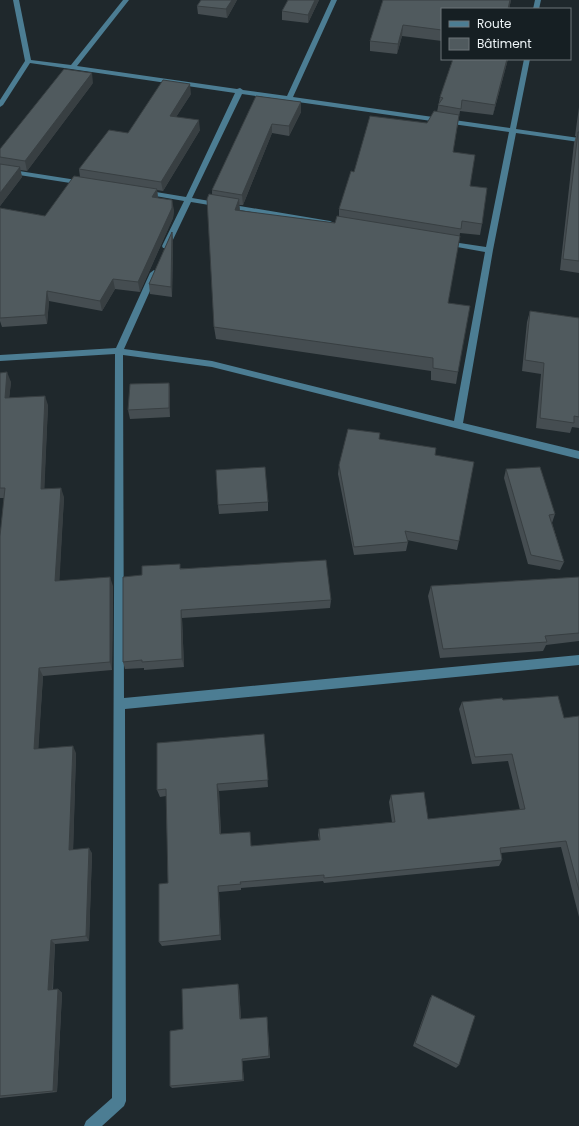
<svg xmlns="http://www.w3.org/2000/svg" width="579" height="1126" viewBox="0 0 579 1126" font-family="Poppins,sans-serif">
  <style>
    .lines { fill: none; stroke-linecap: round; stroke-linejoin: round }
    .minor { fill: #4c7d93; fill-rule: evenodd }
    .wall { fill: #454d51 }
    .shaded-wall { fill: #383f42 }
    .building { fill: #505a5e; stroke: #383f42 }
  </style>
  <rect width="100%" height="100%" fill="#1f282c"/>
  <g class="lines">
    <!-- minor -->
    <g class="minor">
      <path d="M 13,0 L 19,0 L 31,60 L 71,65 L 123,0 L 129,0 L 77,66 L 237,89 L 240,88 L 243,90 L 287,96 L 331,0 L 337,0 L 293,97 L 510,128 L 524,59 L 530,59 L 516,129 L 579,138 L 579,142 L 516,133 L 493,250 L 463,423 L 579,451 L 579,459 L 212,367 L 123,355 L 124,698 L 579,655 L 579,665 L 125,709 L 126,1101 L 124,1106 L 102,1126 L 84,1126 L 86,1121 L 112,1098 L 115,354 L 0,361 L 0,355 L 116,348 L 150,273 L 154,270 L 158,273 L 124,349 L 212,361 L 454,421 L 485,252 L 446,245 L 442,243 L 446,241 L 486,247 L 509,132 L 242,94 L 192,198 L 330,221 L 334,223 L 330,225 L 191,202 L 170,246 L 169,248 L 163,248 L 162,246 L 184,201 L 144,194 L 140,192 L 144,190 L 186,197 L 235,93 L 30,63 L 3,105 L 0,107 L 0,100 L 25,61 Z"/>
      <path d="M 535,0 L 541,0 L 539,9 L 533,9 Z"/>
      <path d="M 0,168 L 83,181 L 87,183 L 83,185 L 0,172 Z"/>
    </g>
  </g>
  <!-- wall -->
  <g class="wall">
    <path d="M 237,0 L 227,18 L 198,14 L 197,6 Z"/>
    <path d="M 319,0 L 308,23 L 282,20 L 282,11 Z"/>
    <path d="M 383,0 L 511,0 L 509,9 L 442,9 L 442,41 L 402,36 L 397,54 L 370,51 L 370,41 Z"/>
    <path d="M 453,59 L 508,59 L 493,115 L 460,111 L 453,152 L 470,186 L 482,224 L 480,235 L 460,233 L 448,303 L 458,372 L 456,384 L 431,380 L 431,371 L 216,339 L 214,327 L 212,190 L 256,96 L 301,102 L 301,112 L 289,136 L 272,133 L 243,205 L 239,205 L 240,211 L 335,223 L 339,216 L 339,209 L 354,172 L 427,123 L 437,112 L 440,97 Z"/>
    <path d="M 93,83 L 27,171 L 20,170 L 22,177 L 0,206 L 0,149 Z"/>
    <path d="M 191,94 L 176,117 L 200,130 L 163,191 L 157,190 L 158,198 L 174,210 L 173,218 L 140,292 L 115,289 L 102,311 L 49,301 L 47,324 L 2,327 L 0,321 L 0,208 L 45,216 L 80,177 L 79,169 L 128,133 Z"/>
    <path d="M 579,107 L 579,273 L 560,270 L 574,143 L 576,136 L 575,136 Z"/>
    <path d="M 172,232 L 173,242 L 172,297 L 150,294 L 149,284 Z"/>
    <path d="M 530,311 L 579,318 L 579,428 L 572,427 L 570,433 L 536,428 L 541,374 L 522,371 L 527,322 Z"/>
    <path d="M 0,373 L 11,382 L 9,398 L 48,405 L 44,489 L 64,497 L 59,581 L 113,586 L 112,670 L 43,676 L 38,749 L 76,753 L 73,849 L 92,853 L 89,941 L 55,944 L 53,990 L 58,989 L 62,993 L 57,1092 L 0,1098 L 0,536 L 4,498 L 0,498 Z"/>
    <path d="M 169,383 L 170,392 L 170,417 L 130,419 L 128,410 Z"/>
    <path d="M 379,439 L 435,455 L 459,541 L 457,550 L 407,540 L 408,542 L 406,551 L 354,555 L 338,474 L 339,465 Z"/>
    <path d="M 506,469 L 555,514 L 552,523 L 564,562 L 560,570 L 528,564 L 504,478 Z"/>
    <path d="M 268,502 L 268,511 L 219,514 L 218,505 Z"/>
    <path d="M 180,568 L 331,600 L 330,608 L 182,618 L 184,667 L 144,670 L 144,668 L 125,669 L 123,662 L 142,575 Z"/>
    <path d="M 579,577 L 579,641 L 546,645 L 543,651 L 440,658 L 428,596 L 431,586 Z"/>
    <path d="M 503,700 L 564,718 L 579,716 L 579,917 L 561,847 L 501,853 L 502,860 L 499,866 L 324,883 L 323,881 L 241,888 L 241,890 L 219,892 L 221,940 L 162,946 L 159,942 L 168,883 L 166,796 L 160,797 L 157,790 L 264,734 L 268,787 L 219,791 L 221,834 L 252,846 L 319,840 L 318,835 L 319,829 L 392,822 L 389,802 L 391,795 L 428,819 L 520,810 L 508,761 L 472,764 L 459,709 L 462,702 Z"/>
    <path d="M 238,984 L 239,987 L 241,1019 L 267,1017 L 270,1058 L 242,1061 L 244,1081 L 172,1088 L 170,1086 L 183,1029 Z"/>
    <path d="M 432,995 L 459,1065 L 456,1068 L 413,1046 L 430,998 Z"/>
  </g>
  <!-- shaded-wall -->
  <g class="shaded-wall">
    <path d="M 232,0 L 237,0 L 227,18 L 226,9 Z"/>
    <path d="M 315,0 L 319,0 L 308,23 L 308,15 Z"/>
    <path d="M 510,0 L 511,0 L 509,9 L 508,9 Z"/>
    <path d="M 403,25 L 402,36 L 397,54 L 398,44 Z"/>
    <path d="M 507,59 L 508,59 L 493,115 L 495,105 Z"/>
    <path d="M 92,73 L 93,83 L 27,171 L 25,161 Z"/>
    <path d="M 190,84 L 191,94 L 171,125 L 170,116 Z"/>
    <path d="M 301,102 L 301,112 L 289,136 L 289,126 Z"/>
    <path d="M 199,120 L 200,130 L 163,191 L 161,182 Z"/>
    <path d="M 272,124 L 272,133 L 243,205 L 242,195 Z"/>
    <path d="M 20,167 L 22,177 L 0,206 L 0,193 Z"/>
    <path d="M 157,189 L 158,199 L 152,197 Z"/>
    <path d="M 239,199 L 240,212 L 235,210 Z"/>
    <path d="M 172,200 L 174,210 L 173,218 L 140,292 L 138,282 Z"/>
    <path d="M 172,232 L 173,242 L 172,297 L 171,287 Z"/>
    <path d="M 113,279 L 115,289 L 102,311 L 100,301 Z"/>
    <path d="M 47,291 L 49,301 L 47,324 L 45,315 Z"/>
    <path d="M 7,372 L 11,382 L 8,408 L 5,398 Z"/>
    <path d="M 169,383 L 170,392 L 170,417 L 169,408 Z"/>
    <path d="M 45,396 L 48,405 L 44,499 L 41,489 Z"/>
    <path d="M 61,488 L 64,497 L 59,590 L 55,581 Z"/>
    <path d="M 110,577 L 113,586 L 112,670 L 110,662 Z"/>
    <path d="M 181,610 L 182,618 L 184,667 L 182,659 Z"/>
    <path d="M 39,668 L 43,676 L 38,756 L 34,749 Z"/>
    <path d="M 73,746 L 76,753 L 73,855 L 69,850 Z"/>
    <path d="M 217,784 L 219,791 L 221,840 L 220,834 Z"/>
    <path d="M 89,848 L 92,853 L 89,941 L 86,936 Z"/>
    <path d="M 218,886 L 219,892 L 221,940 L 220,935 Z"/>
    <path d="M 51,940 L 55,944 L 52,994 L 48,990 Z"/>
    <path d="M 238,984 L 239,987 L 241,1022 L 240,1019 Z"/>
    <path d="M 58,989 L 62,993 L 57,1092 L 53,1091 Z"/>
    <path d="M 242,1059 L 242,1061 L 244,1081 L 243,1080 Z"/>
  </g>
  <!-- building -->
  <g class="building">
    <path d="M 201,0 L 232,0 L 226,9 L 197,6 Z"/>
    <path d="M 288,0 L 315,0 L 308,15 L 282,11 Z"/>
    <path d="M 383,0 L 510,0 L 508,9 L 442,9 L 442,30 L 403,25 L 398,44 L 370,41 Z"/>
    <path d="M 453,59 L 507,59 L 495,105 L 462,100 L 461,109 L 438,105 L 443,98 L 440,97 Z"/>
    <path d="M 64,69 L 92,73 L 25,161 L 0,157 L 0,149 Z"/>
    <path d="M 163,80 L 190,84 L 170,116 L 199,120 L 161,182 L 79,169 L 109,130 L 128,133 Z"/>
    <path d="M 256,96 L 301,102 L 289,126 L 272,124 L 242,195 L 212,190 Z"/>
    <path d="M 434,111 L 459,115 L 453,152 L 475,155 L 470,186 L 487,188 L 482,224 L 462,221 L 461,229 L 339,209 L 351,171 L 354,172 L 370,116 L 427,123 Z"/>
    <path d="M 578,132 L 579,132 L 579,261 L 563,259 Z"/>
    <path d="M 0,164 L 20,167 L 0,193 Z"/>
    <path d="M 74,176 L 157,189 L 152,197 L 172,200 L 172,208 L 138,282 L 113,279 L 100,301 L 47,291 L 45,315 L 0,318 L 0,208 L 45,216 Z"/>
    <path d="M 209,194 L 239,199 L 235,210 L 335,223 L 337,216 L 460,236 L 448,303 L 470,306 L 458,372 L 433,368 L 433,358 L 214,327 L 207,199 Z"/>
    <path d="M 172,232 L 171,287 L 149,284 Z"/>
    <path d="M 530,311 L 579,318 L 579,417 L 574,416 L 574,423 L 540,418 L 544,363 L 525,360 Z"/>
    <path d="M 7,372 L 5,398 L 45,396 L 41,489 L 61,488 L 55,581 L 110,577 L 110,662 L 39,668 L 34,749 L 73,746 L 69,850 L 89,848 L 86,936 L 51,940 L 48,990 L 58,989 L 53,1091 L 0,1096 L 0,536 L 5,488 L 0,488 L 0,373 Z"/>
    <path d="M 169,383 L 169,408 L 128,410 L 130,384 Z"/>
    <path d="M 348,429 L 380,433 L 379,439 L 436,448 L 435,455 L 474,462 L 459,541 L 405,531 L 408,542 L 354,547 L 339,465 Z"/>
    <path d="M 265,467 L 268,502 L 218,505 L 216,470 Z"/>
    <path d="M 540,467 L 555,514 L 549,515 L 564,562 L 531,555 L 506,469 Z"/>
    <path d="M 326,560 L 331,600 L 181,610 L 182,659 L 142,662 L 142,660 L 123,662 L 123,577 L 142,575 L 142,566 L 180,564 L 180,569 Z"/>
    <path d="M 579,577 L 579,633 L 545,636 L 547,642 L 443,649 L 431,586 Z"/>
    <path d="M 558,696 L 564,718 L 579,716 L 579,890 L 566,841 L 500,848 L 502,860 L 324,878 L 324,875 L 240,882 L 241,884 L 218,886 L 220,935 L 159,942 L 159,884 L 168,883 L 166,789 L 157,790 L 157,743 L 264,734 L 268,780 L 217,784 L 220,834 L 250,832 L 251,846 L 320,840 L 319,829 L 395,822 L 391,795 L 424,792 L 428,819 L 525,809 L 512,754 L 475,757 L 462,702 L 502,698 L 503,700 Z"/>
    <path d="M 238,984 L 240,1019 L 267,1017 L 269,1056 L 242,1059 L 243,1080 L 170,1086 L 170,1031 L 183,1029 L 182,989 Z"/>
    <path d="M 432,995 L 475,1016 L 459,1065 L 415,1043 Z"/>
  </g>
  <!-- legend -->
  <rect x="441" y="8" width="130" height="52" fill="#161f23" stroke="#6c7478"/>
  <rect x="449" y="21" width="20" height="6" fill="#4c7d93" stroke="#6c7478"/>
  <text x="477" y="28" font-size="12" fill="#eef4f7">Route</text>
  <rect x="449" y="38" width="20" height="12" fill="#505a5e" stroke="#6c7478"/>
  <text x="477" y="48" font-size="12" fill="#eef4f7">Bâtiment</text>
</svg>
